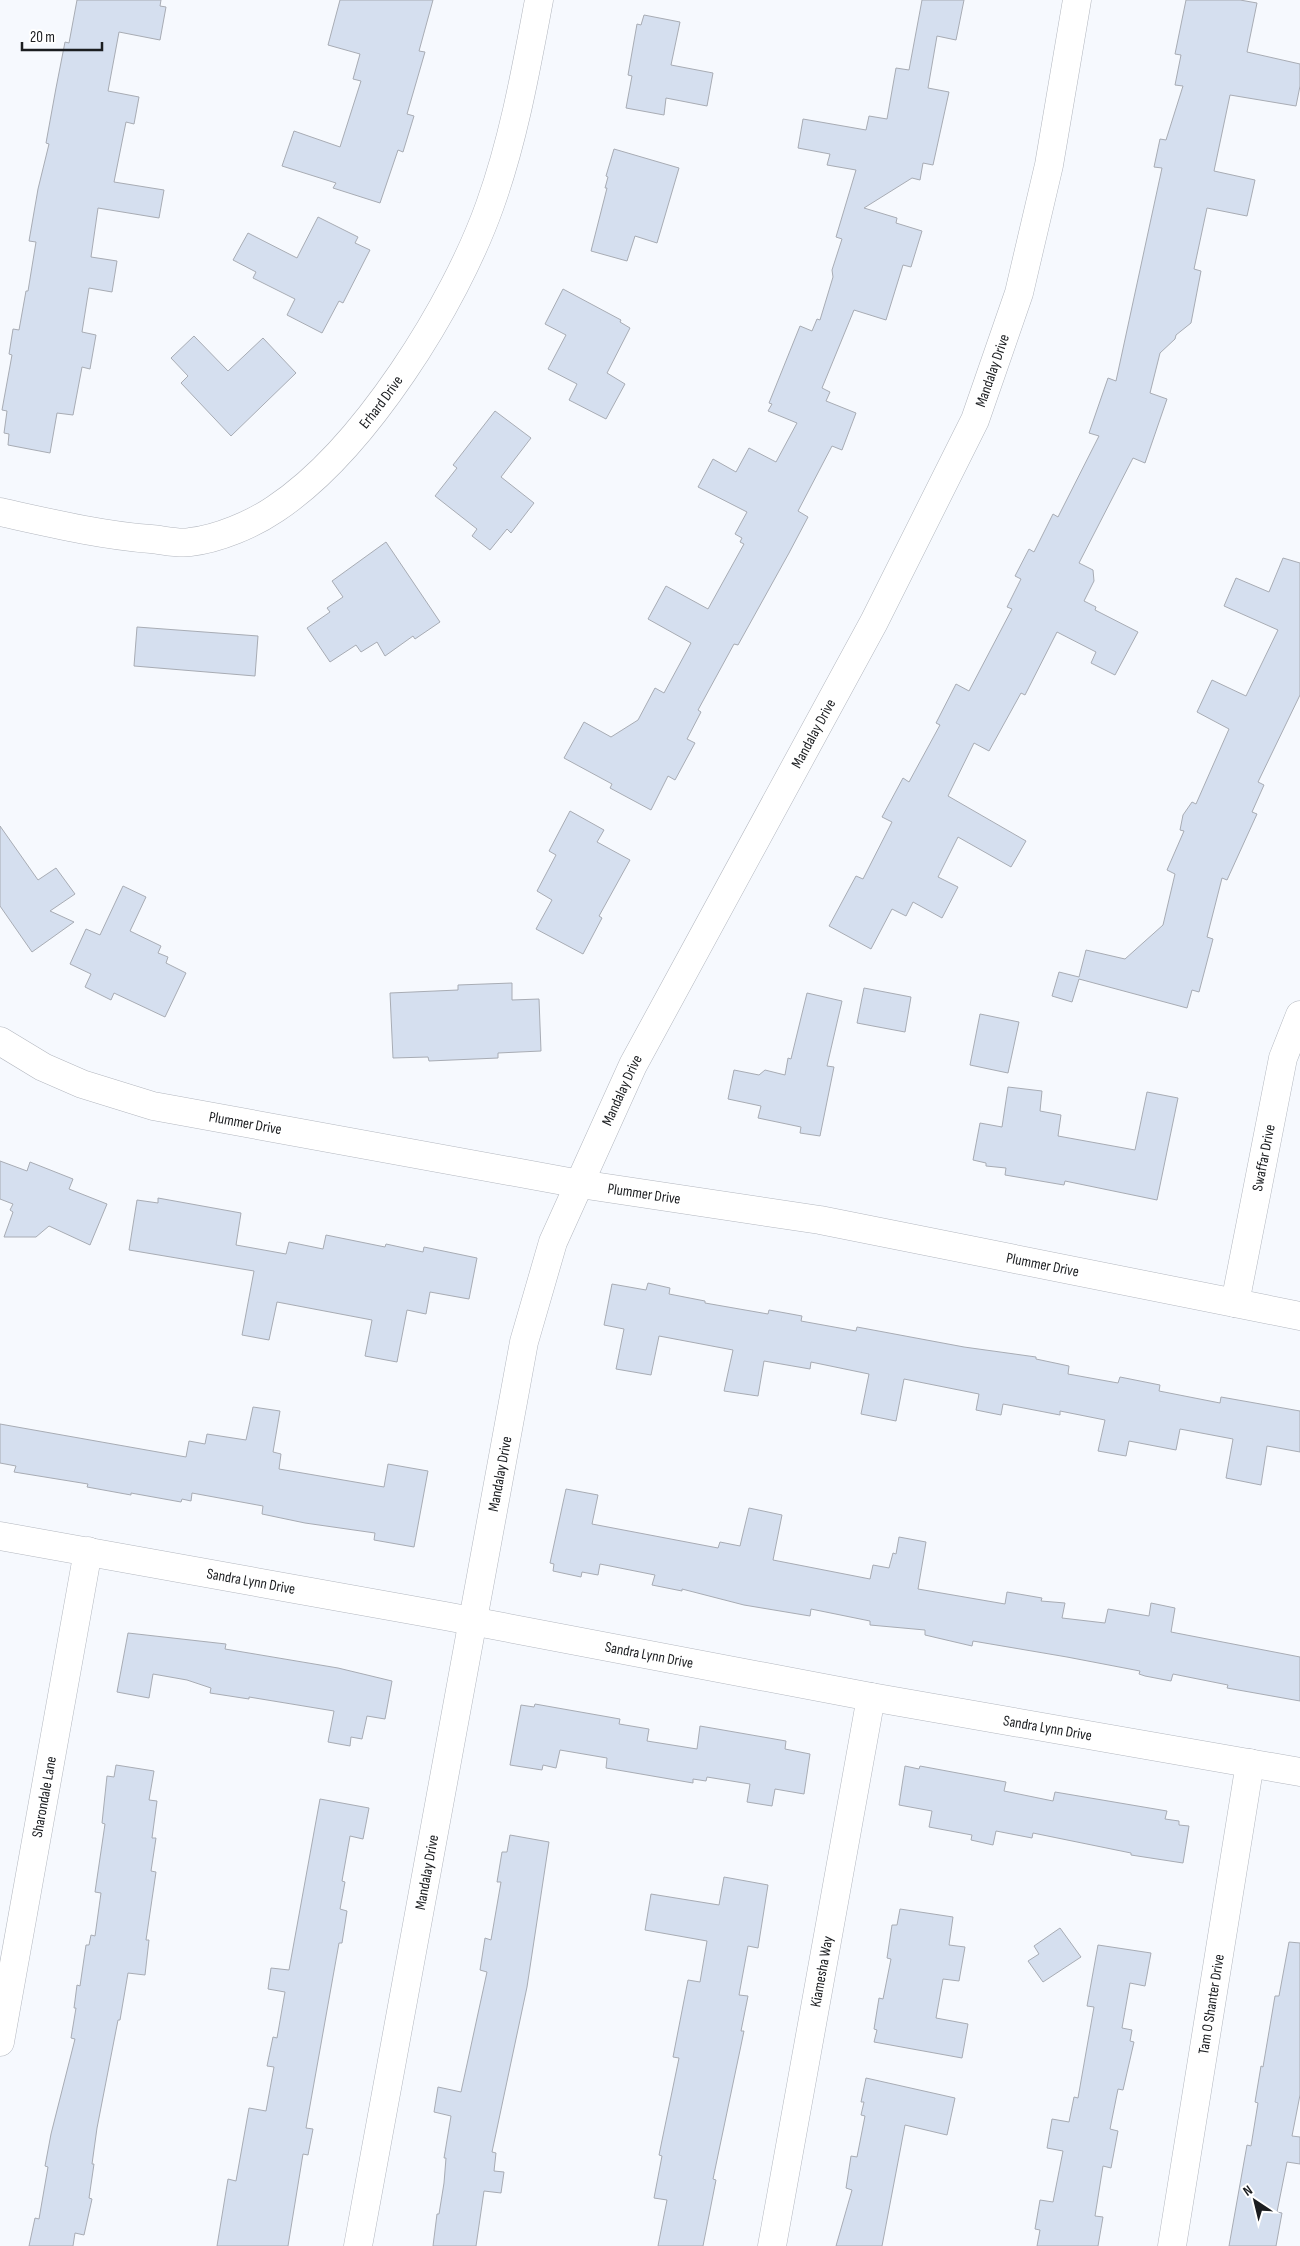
<svg xmlns="http://www.w3.org/2000/svg" width="1300" height="2246" viewBox="0 0 1300 2246" font-family="'Sofia Sans Condensed',sans-serif">
  <style>
    .building { fill: #d5dfef; stroke: #a8acb4 }
    .lines { fill: none; stroke-linecap: round; stroke-linejoin: round }
    .minor-casing { stroke: #b3b7bf; stroke-width: 29 }
    .tertiary-casing { stroke: #b3b7bf; stroke-width: 29 }
    .minor { stroke: #fff; stroke-width: 28 }
    .tertiary { stroke: #fff; stroke-width: 28 }
    .labels { text-anchor: middle; stroke-width: 4; stroke-linejoin: round; paint-order: stroke }
    .street-label { font-size: 15px; fill: #1b1d20; stroke: #fff }
  </style>
  <rect width="100%" height="100%" fill="#f6f9fe"/>
  <!-- building -->
  <g class="building">
    <path d="M 77,0 L 161,0 L 160,6 L 166,7 L 160,40 L 119,32 L 108,91 L 139,97 L 134,124 L 126,122 L 114,182 L 164,190 L 159,218 L 98,208 L 91,257 L 117,261 L 112,292 L 89,288 L 82,332 L 96,335 L 90,369 L 82,367 L 73,415 L 57,413 L 50,453 L 8,445 L 9,434 L 4,433 L 7,411 L 2,410 L 12,355 L 9,354 L 13,329 L 19,330 L 26,291 L 28,291 L 36,242 L 29,241 L 38,189 L 49,144 L 46,143 L 56,88 L 65,42 L 69,43 Z"/>
    <path d="M 340,0 L 433,0 L 419,51 L 425,52 L 407,114 L 414,116 L 403,152 L 398,150 L 380,203 L 333,188 L 336,183 L 282,166 L 294,131 L 340,147 L 361,81 L 353,79 L 360,54 L 328,45 Z"/>
    <path d="M 922,0 L 964,0 L 956,40 L 937,36 L 928,88 L 949,92 L 933,165 L 923,163 L 920,180 L 912,178 L 864,208 L 897,218 L 896,223 L 922,231 L 911,267 L 903,265 L 886,320 L 854,310 L 822,388 L 830,392 L 826,401 L 856,413 L 842,450 L 832,446 L 798,511 L 808,517 L 789,553 L 738,645 L 734,644 L 698,710 L 701,712 L 687,739 L 695,743 L 675,780 L 668,776 L 651,810 L 610,788 L 612,784 L 564,758 L 584,722 L 611,737 L 638,720 L 655,688 L 664,693 L 691,643 L 648,619 L 666,586 L 708,609 L 744,544 L 740,542 L 742,538 L 735,534 L 747,512 L 698,487 L 713,459 L 736,472 L 749,448 L 776,462 L 797,423 L 768,411 L 772,404 L 769,403 L 800,326 L 812,331 L 817,319 L 820,320 L 833,277 L 832,270 L 842,239 L 836,237 L 856,170 L 827,165 L 830,154 L 798,148 L 803,119 L 866,130 L 869,116 L 887,119 L 896,68 L 909,70 Z"/>
    <path d="M 1186,0 L 1240,0 L 1257,3 L 1247,52 L 1300,64 L 1300,86 L 1296,106 L 1230,95 L 1214,171 L 1255,180 L 1247,216 L 1207,208 L 1194,269 L 1201,271 L 1191,323 L 1176,335 L 1175,339 L 1160,353 L 1150,393 L 1167,399 L 1145,463 L 1133,458 L 1079,563 L 1093,570 L 1094,581 L 1084,601 L 1096,607 L 1095,610 L 1138,632 L 1115,675 L 1091,663 L 1096,652 L 1057,632 L 1025,695 L 1021,693 L 989,751 L 974,743 L 948,796 L 1026,841 L 1011,867 L 958,837 L 938,877 L 958,887 L 942,918 L 913,902 L 906,916 L 892,909 L 871,949 L 829,926 L 856,876 L 863,879 L 892,822 L 882,817 L 903,778 L 909,782 L 940,725 L 936,723 L 956,684 L 969,691 L 1012,609 L 1007,607 L 1021,579 L 1015,576 L 1029,549 L 1034,552 L 1053,514 L 1058,517 L 1099,436 L 1089,433 L 1108,378 L 1116,381 L 1162,168 L 1154,167 L 1160,139 L 1166,140 L 1183,86 L 1175,85 L 1181,55 L 1175,54 Z"/>
    <path d="M 644,15 L 680,22 L 671,65 L 713,73 L 707,106 L 666,98 L 664,115 L 626,108 L 632,76 L 628,75 L 637,24 L 641,25 Z"/>
    <path d="M 614,149 L 679,168 L 657,243 L 635,236 L 627,261 L 591,251 L 607,188 L 605,188 L 608,177 L 606,176 Z"/>
    <path d="M 318,217 L 358,237 L 355,243 L 370,250 L 343,303 L 339,301 L 322,333 L 287,315 L 295,299 L 253,278 L 256,272 L 233,260 L 248,233 L 297,258 Z"/>
    <path d="M 563,289 L 621,320 L 620,322 L 630,328 L 607,373 L 625,384 L 606,419 L 569,400 L 577,384 L 548,369 L 566,335 L 545,324 Z"/>
    <path d="M 194,336 L 228,371 L 263,338 L 296,373 L 231,436 L 181,383 L 188,376 L 171,358 Z"/>
    <path d="M 495,411 L 531,438 L 501,477 L 534,503 L 511,533 L 507,529 L 490,550 L 472,536 L 477,529 L 435,496 L 457,468 L 453,465 Z"/>
    <path d="M 386,542 L 440,622 L 415,639 L 413,636 L 385,656 L 377,642 L 361,652 L 356,645 L 330,662 L 307,628 L 330,612 L 327,608 L 343,597 L 332,581 Z"/>
    <path d="M 1283,558 L 1300,563 L 1300,695 L 1258,782 L 1264,785 L 1252,812 L 1257,814 L 1227,880 L 1222,878 L 1207,937 L 1213,939 L 1199,992 L 1192,990 L 1187,1008 L 1079,979 L 1072,1002 L 1052,996 L 1059,972 L 1079,977 L 1086,950 L 1125,959 L 1163,925 L 1175,874 L 1167,870 L 1184,831 L 1180,830 L 1183,815 L 1192,802 L 1196,804 L 1229,729 L 1197,712 L 1212,680 L 1246,696 L 1278,630 L 1224,606 L 1236,578 L 1269,592 Z"/>
    <path d="M 137,627 L 258,636 L 255,676 L 134,666 Z"/>
    <path d="M 570,811 L 604,830 L 597,842 L 630,860 L 599,916 L 602,918 L 583,954 L 536,929 L 552,900 L 537,891 L 556,855 L 549,851 Z"/>
    <path d="M 0,826 L 38,880 L 56,868 L 75,894 L 50,911 L 74,922 L 32,952 L 0,906 Z"/>
    <path d="M 123,886 L 146,897 L 130,931 L 161,946 L 158,953 L 168,957 L 166,963 L 186,973 L 165,1017 L 114,993 L 111,1000 L 85,987 L 91,974 L 70,964 L 86,929 L 100,935 Z"/>
    <path d="M 512,983 L 512,1000 L 539,999 L 541,1051 L 498,1053 L 498,1058 L 429,1061 L 428,1057 L 393,1058 L 390,993 L 458,990 L 458,985 Z"/>
    <path d="M 864,988 L 911,997 L 905,1032 L 857,1023 Z"/>
    <path d="M 807,993 L 842,1001 L 827,1066 L 834,1067 L 820,1136 L 800,1133 L 801,1127 L 758,1118 L 761,1106 L 728,1099 L 734,1070 L 759,1075 L 765,1070 L 785,1075 L 788,1058 L 791,1059 Z"/>
    <path d="M 980,1014 L 1019,1022 L 1008,1073 L 970,1065 Z"/>
    <path d="M 1008,1087 L 1042,1091 L 1040,1111 L 1061,1115 L 1058,1136 L 1135,1150 L 1147,1092 L 1178,1098 L 1157,1200 L 1065,1181 L 1064,1185 L 1005,1175 L 1006,1168 L 986,1166 L 986,1163 L 973,1160 L 980,1123 L 1002,1127 Z"/>
    <path d="M 0,1161 L 27,1171 L 30,1162 L 73,1179 L 69,1189 L 107,1204 L 90,1245 L 49,1226 L 36,1237 L 4,1237 L 13,1212 L 10,1210 L 13,1204 L 0,1199 Z"/>
    <path d="M 158,1198 L 241,1213 L 236,1245 L 286,1254 L 289,1242 L 323,1249 L 326,1235 L 385,1247 L 386,1244 L 423,1252 L 424,1247 L 477,1258 L 469,1299 L 430,1292 L 426,1314 L 407,1310 L 397,1362 L 365,1356 L 372,1320 L 277,1302 L 269,1340 L 242,1335 L 254,1271 L 129,1250 L 137,1200 L 158,1203 Z"/>
    <path d="M 648,1283 L 670,1288 L 669,1294 L 705,1301 L 705,1303 L 768,1314 L 769,1310 L 802,1316 L 801,1321 L 856,1331 L 857,1327 L 964,1347 L 1036,1357 L 1036,1359 L 1069,1366 L 1068,1374 L 1118,1383 L 1120,1377 L 1160,1385 L 1159,1391 L 1220,1403 L 1221,1397 L 1300,1411 L 1300,1452 L 1267,1446 L 1261,1485 L 1226,1478 L 1233,1439 L 1180,1429 L 1176,1450 L 1129,1441 L 1126,1456 L 1098,1451 L 1105,1420 L 1060,1411 L 1060,1415 L 1003,1404 L 1001,1415 L 976,1410 L 979,1394 L 904,1379 L 896,1421 L 861,1414 L 869,1374 L 811,1362 L 810,1369 L 764,1361 L 758,1396 L 724,1391 L 733,1350 L 659,1336 L 651,1375 L 616,1369 L 624,1329 L 604,1325 L 612,1284 L 646,1290 Z"/>
    <path d="M 253,1407 L 280,1411 L 273,1452 L 281,1454 L 279,1469 L 384,1487 L 388,1464 L 428,1471 L 414,1547 L 374,1540 L 375,1533 L 305,1523 L 262,1514 L 263,1506 L 192,1493 L 191,1501 L 182,1499 L 181,1502 L 131,1493 L 131,1495 L 87,1487 L 88,1484 L 14,1472 L 16,1466 L 0,1463 L 0,1424 L 186,1457 L 189,1441 L 205,1444 L 207,1434 L 246,1440 Z"/>
    <path d="M 566,1489 L 598,1495 L 592,1524 L 718,1548 L 720,1542 L 740,1546 L 749,1508 L 782,1515 L 773,1560 L 870,1579 L 873,1565 L 889,1568 L 893,1553 L 896,1554 L 899,1537 L 926,1542 L 918,1589 L 1005,1604 L 1007,1592 L 1042,1598 L 1041,1601 L 1065,1603 L 1062,1618 L 1105,1623 L 1108,1609 L 1149,1616 L 1151,1603 L 1175,1608 L 1171,1632 L 1300,1657 L 1300,1701 L 1227,1688 L 1228,1685 L 1173,1674 L 1171,1681 L 1145,1676 L 1139,1674 L 1140,1671 L 1067,1657 L 973,1641 L 972,1646 L 925,1635 L 925,1630 L 870,1625 L 870,1621 L 811,1609 L 810,1616 L 744,1605 L 682,1589 L 682,1591 L 652,1585 L 655,1575 L 600,1564 L 598,1575 L 582,1572 L 581,1577 L 553,1571 L 554,1564 L 550,1563 Z"/>
    <path d="M 128,1633 L 226,1644 L 225,1649 L 338,1668 L 392,1681 L 385,1719 L 367,1716 L 362,1739 L 351,1737 L 350,1746 L 328,1742 L 334,1711 L 249,1697 L 249,1699 L 210,1693 L 211,1688 L 187,1680 L 153,1674 L 149,1698 L 117,1692 Z"/>
    <path d="M 535,1704 L 620,1719 L 619,1724 L 649,1729 L 647,1741 L 697,1749 L 700,1726 L 786,1741 L 785,1749 L 810,1754 L 804,1794 L 775,1789 L 772,1806 L 747,1802 L 750,1784 L 707,1777 L 706,1781 L 693,1779 L 693,1783 L 606,1768 L 607,1758 L 560,1750 L 556,1768 L 543,1765 L 542,1770 L 510,1765 L 521,1705 L 534,1707 Z"/>
    <path d="M 116,1765 L 154,1771 L 149,1800 L 157,1801 L 152,1838 L 156,1838 L 151,1871 L 156,1872 L 146,1940 L 149,1940 L 145,1975 L 128,1973 L 120,2020 L 118,2020 L 97,2128 L 92,2164 L 94,2164 L 89,2198 L 92,2199 L 84,2235 L 75,2233 L 73,2246 L 29,2246 L 35,2218 L 39,2219 L 48,2167 L 45,2166 L 51,2134 L 75,2039 L 71,2038 L 76,2008 L 74,2008 L 77,1985 L 80,1986 L 86,1945 L 89,1945 L 91,1935 L 95,1936 L 101,1893 L 95,1892 L 105,1824 L 102,1823 L 107,1776 L 114,1777 Z"/>
    <path d="M 905,1766 L 919,1769 L 920,1766 L 1006,1782 L 1004,1791 L 1053,1801 L 1055,1792 L 1167,1811 L 1165,1819 L 1179,1821 L 1179,1825 L 1189,1826 L 1183,1863 L 1131,1855 L 1131,1853 L 1033,1833 L 1032,1838 L 996,1831 L 993,1845 L 971,1840 L 972,1835 L 929,1827 L 932,1811 L 899,1805 Z"/>
    <path d="M 320,1799 L 369,1808 L 363,1839 L 350,1836 L 342,1881 L 345,1882 L 340,1909 L 347,1911 L 342,1943 L 339,1943 L 306,2128 L 313,2129 L 308,2155 L 303,2154 L 288,2246 L 217,2246 L 228,2179 L 236,2181 L 249,2108 L 266,2111 L 274,2067 L 267,2066 L 273,2037 L 277,2038 L 285,1992 L 268,1989 L 271,1968 L 289,1970 Z"/>
    <path d="M 510,1835 L 549,1842 L 527,1987 L 492,2152 L 496,2153 L 494,2171 L 504,2172 L 501,2193 L 484,2191 L 476,2246 L 433,2246 L 437,2214 L 439,2214 L 444,2183 L 446,2158 L 444,2158 L 451,2116 L 434,2112 L 438,2087 L 461,2092 L 487,1972 L 480,1970 L 485,1938 L 491,1940 L 501,1882 L 497,1882 L 502,1852 L 507,1852 Z"/>
    <path d="M 724,1877 L 768,1885 L 758,1948 L 748,1946 L 739,1995 L 748,1996 L 741,2031 L 744,2031 L 713,2179 L 716,2180 L 703,2246 L 658,2246 L 667,2200 L 654,2198 L 662,2156 L 659,2155 L 679,2058 L 673,2057 L 688,1980 L 700,1982 L 707,1941 L 645,1930 L 651,1894 L 719,1905 Z"/>
    <path d="M 900,1909 L 953,1917 L 949,1945 L 965,1947 L 959,1981 L 943,1979 L 936,2018 L 968,2024 L 962,2058 L 874,2042 L 877,2030 L 874,2029 L 879,1998 L 883,1999 L 891,1959 L 887,1958 L 892,1925 L 897,1925 Z"/>
    <path d="M 1060,1928 L 1081,1957 L 1043,1982 L 1028,1961 L 1039,1954 L 1034,1946 Z"/>
    <path d="M 1289,1942 L 1300,1943 L 1300,2095 L 1292,2136 L 1300,2137 L 1300,2164 L 1287,2162 L 1277,2212 L 1282,2213 L 1276,2246 L 1229,2246 L 1247,2145 L 1251,2146 L 1258,2103 L 1255,2102 L 1261,2066 L 1263,2067 L 1275,1996 L 1279,1996 Z"/>
    <path d="M 1098,1945 L 1151,1953 L 1145,1986 L 1130,1983 L 1122,2028 L 1132,2030 L 1130,2041 L 1134,2042 L 1123,2090 L 1118,2089 L 1110,2129 L 1118,2131 L 1111,2168 L 1103,2166 L 1095,2216 L 1103,2217 L 1098,2246 L 1037,2246 L 1040,2230 L 1035,2229 L 1040,2200 L 1053,2202 L 1063,2151 L 1047,2148 L 1052,2119 L 1069,2122 L 1074,2097 L 1078,2098 L 1094,2007 L 1087,2006 Z"/>
    <path d="M 866,2078 L 955,2098 L 947,2135 L 905,2125 L 882,2246 L 836,2246 L 852,2190 L 846,2188 L 851,2156 L 857,2157 L 865,2116 L 861,2115 L 864,2102 L 861,2102 Z"/>
  </g>
  <g class="lines">
    <!-- minor casing -->
    <g class="minor-casing">
      <g id="minor">
        <path id="s1" d="M 0,512 C 50,523 100,535 151,539 C 163,540 178,544 190,542 C 218,539 253,524 275,509 C 364,450 455,304 490,205 C 514,138 526,69 539,0"/>
        <path id="s2" d="M 0,1041 L 43,1067 L 82,1084 L 153,1106 L 580,1184 L 820,1220 L 1300,1316"/>
        <path id="s3" d="M 1235,1303 L 1283,1058 L 1300,1015"/>
        <path id="s4" d="M 0,1536 L 445,1616 L 871,1697 L 1300,1772"/>
        <path id="s5" d="M 0,2042 L 88,1551"/>
        <path id="s6" d="M 772,2246 L 871,1697"/>
        <path id="s7" d="M 1172,2246 L 1250,1763"/>
      </g>
    </g>
    <!-- tertiary casing -->
    <g class="tertiary-casing">
      <g id="tertiary">
        <path id="s8" d="M 358,2246 L 524,1342 L 553,1242 L 633,1065 L 874,622 L 975,420 L 1019,293 L 1049,165 L 1077,0"/>
      </g>
    </g>
    <!-- minor -->
    <use href="#minor" class="minor"/>
    <!-- tertiary -->
    <use href="#tertiary" class="tertiary"/>
  </g>
  <g class="labels">
    <!-- street labels -->
    <g class="street-label">
      <text dy="5" stroke="none"><textPath href="#s8" startOffset="2000">Mandalay Drive</textPath></text>
      <text dy="5" stroke="none"><textPath href="#s1" startOffset="436">Erhard Drive</textPath></text>
      <text dy="5" stroke="none"><textPath href="#s8" startOffset="1595">Mandalay Drive</textPath></text>
      <text dy="5" stroke="none"><textPath href="#s8" startOffset="1190">Mandalay Drive</textPath></text>
      <text dy="5" stroke="none"><textPath href="#s2" startOffset="261">Plummer Drive</textPath></text>
      <text dy="5" stroke="none"><textPath href="#s3" startOffset="148">Swaffar Drive</textPath></text>
      <text dy="5" stroke="none"><textPath href="#s2" startOffset="666">Plummer Drive</textPath></text>
      <text dy="5" stroke="none"><textPath href="#s2" startOffset="1071">Plummer Drive</textPath></text>
      <text dy="5" stroke="none"><textPath href="#s8" startOffset="785">Mandalay Drive</textPath></text>
      <text dy="5" stroke="none"><textPath href="#s4" startOffset="255">Sandra Lynn Drive</textPath></text>
      <text dy="5" stroke="none"><textPath href="#s4" startOffset="660">Sandra Lynn Drive</textPath></text>
      <text dy="5" stroke="none"><textPath href="#s4" startOffset="1065">Sandra Lynn Drive</textPath></text>
      <text dy="5" stroke="none"><textPath href="#s5" startOffset="249">Sharondale Lane</textPath></text>
      <text dy="5" stroke="none"><textPath href="#s8" startOffset="380">Mandalay Drive</textPath></text>
      <text dy="5" stroke="none"><textPath href="#s6" startOffset="279">Kiamesha Way</textPath></text>
      <text dy="5" stroke="none"><textPath href="#s7" startOffset="245">Tam O Shanter Drive</textPath></text>
    </g>
  </g>
  <!-- north arrow -->
  <g transform="translate(1255 2201) rotate(325)" stroke="#ffffff" stroke-width="4" paint-order="stroke">
  <path d="M0-4L9 19L0 12L-9 19Z" fill="#1b1d20"/>
  <text y="-8" font-size="14" font-weight="bold" text-anchor="middle" fill="#1b1d20">N</text>
  </g>
  <!-- scale -->
  <path d="M22 42v8h80v-8" fill="none" stroke="#1b1d20" stroke-width="2.5"/>
  <text x="30" y="42" font-size="15" fill="#1b1d20" stroke="#ffffff" stroke-width="4" paint-order="stroke">20 m</text>
</svg>
